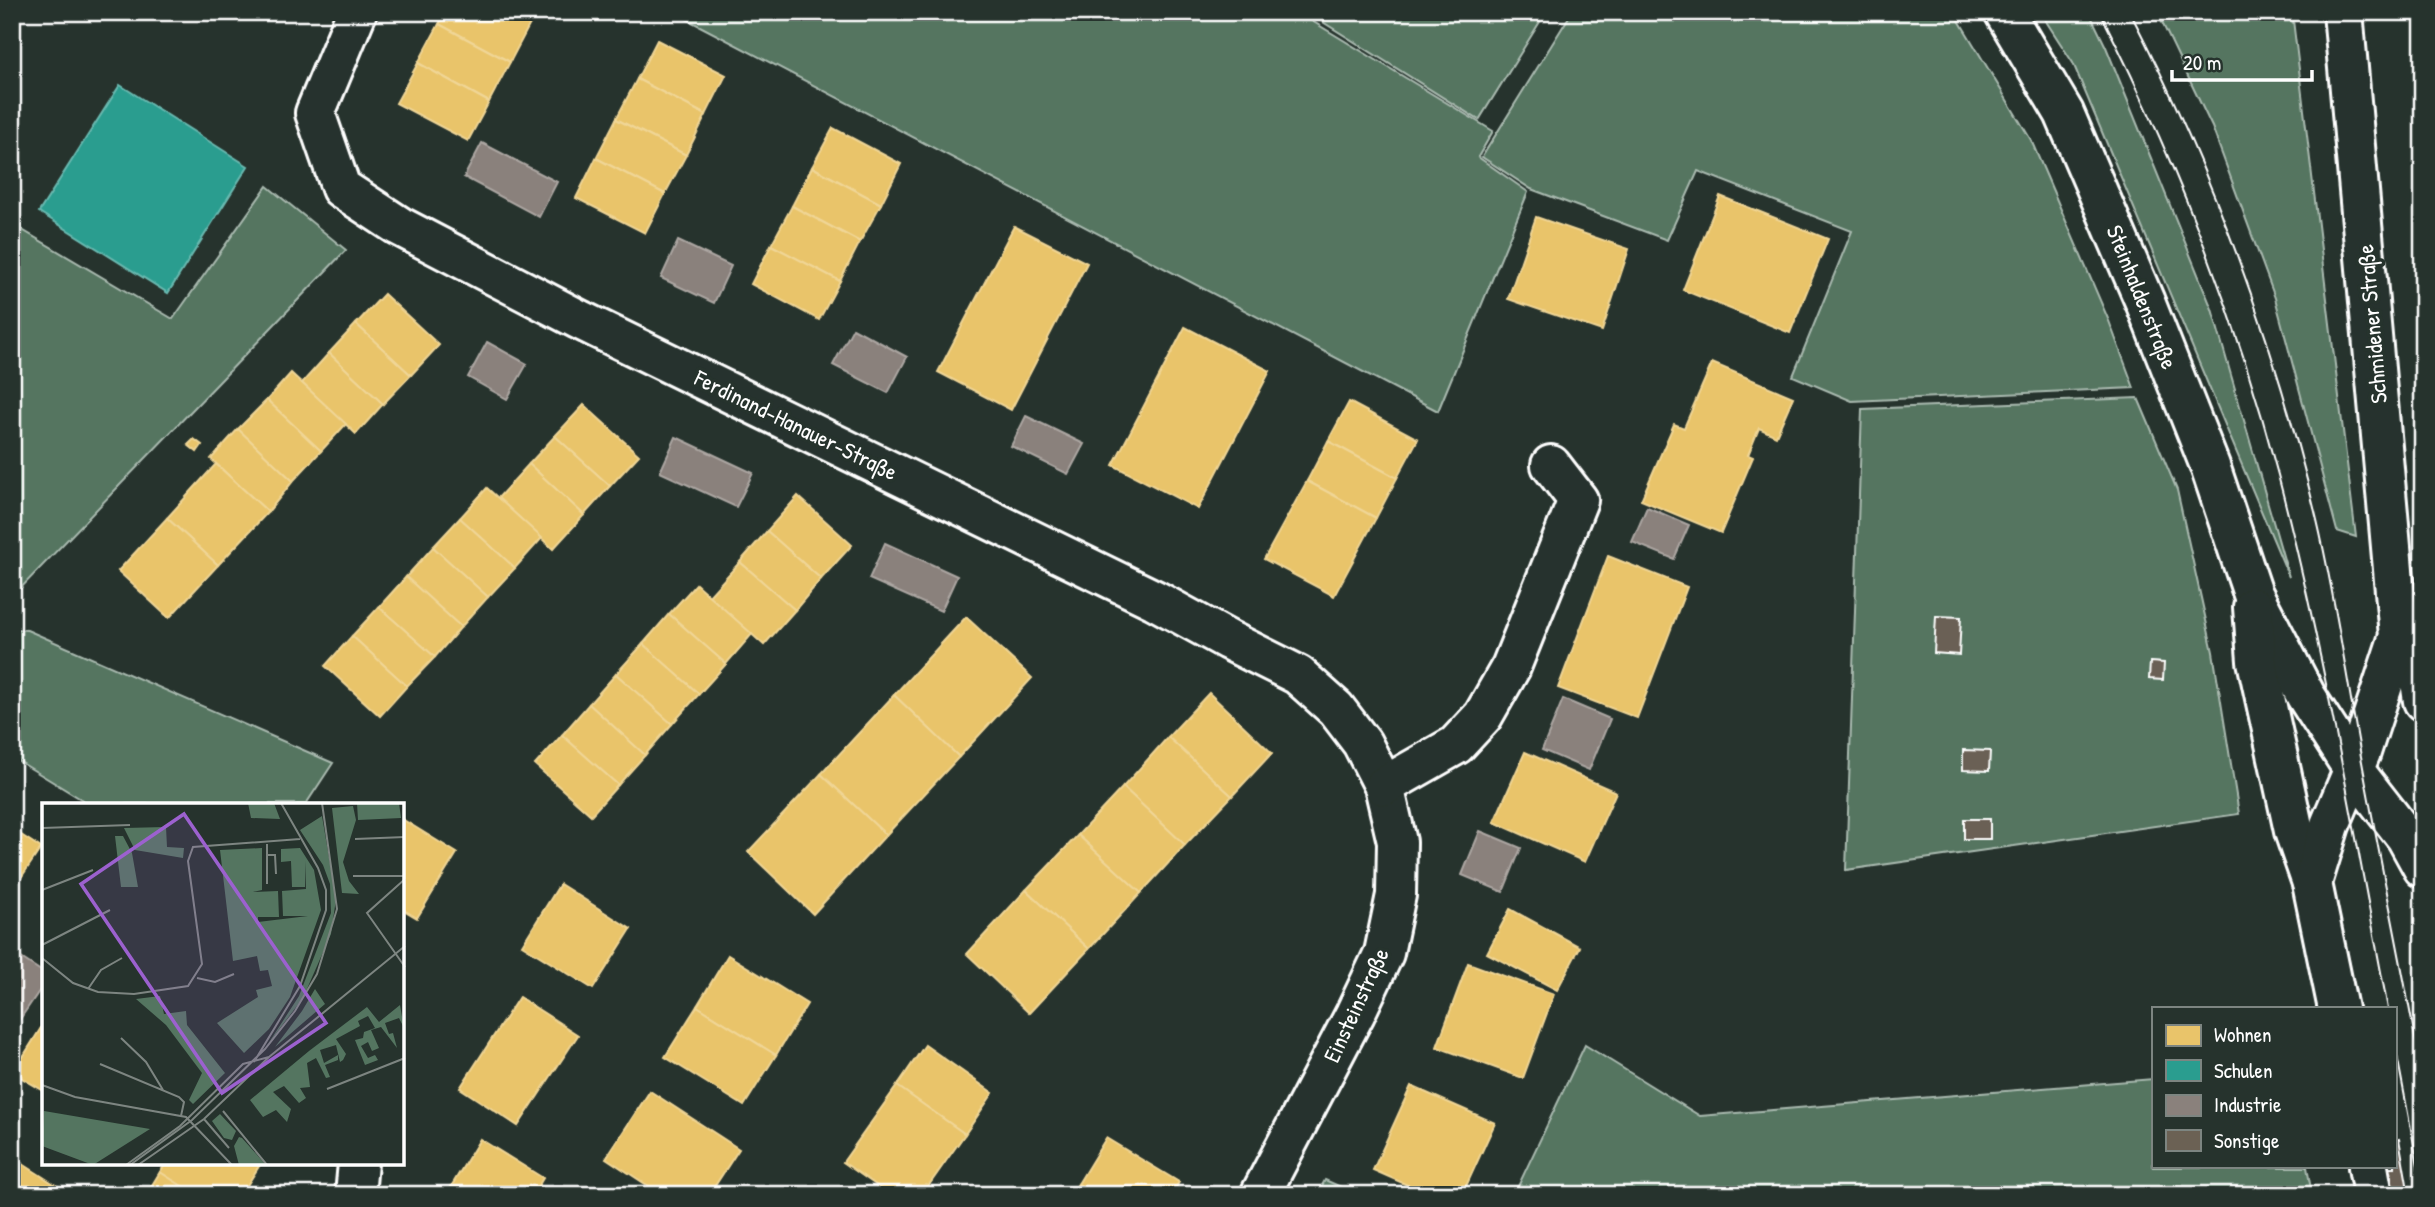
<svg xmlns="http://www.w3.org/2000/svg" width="2435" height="1207" viewBox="0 0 2435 1207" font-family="'Patrick Hand',sans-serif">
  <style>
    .green { fill: #547560; stroke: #aabab0; stroke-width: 2 }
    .homes { fill: #e9c46a; stroke: #f0d697; stroke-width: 2 }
    .schools { fill: #2a9d8f; stroke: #6abab1; stroke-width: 2 }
    .industry { fill: #8a817c; stroke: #ada7a3; stroke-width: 2 }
    .building { fill: #6b6154; stroke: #fff; stroke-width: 2 }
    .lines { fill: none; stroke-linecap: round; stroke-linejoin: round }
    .minor-casing { stroke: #fff; stroke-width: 44 }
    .tertiary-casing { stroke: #fff; stroke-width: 44 }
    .secondary-casing { stroke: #fff; stroke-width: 44 }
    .minor { stroke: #26332d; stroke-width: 38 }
    .tertiary { stroke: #26332d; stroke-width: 38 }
    .secondary { stroke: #26332d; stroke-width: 38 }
    .tram { stroke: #fff; stroke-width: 2 }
    .labels { text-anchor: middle; stroke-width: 7; stroke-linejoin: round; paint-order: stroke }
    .street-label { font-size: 23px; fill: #fff; stroke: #26332d }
    .inset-road { fill: none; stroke: #7d8581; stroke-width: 2 }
    .view { fill: #9c61cf; fill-opacity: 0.15; stroke: #9c61cf; stroke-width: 3.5 }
    .inset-edge { fill: none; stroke: #fff; stroke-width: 3.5 }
  </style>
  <rect width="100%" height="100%" fill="#26332d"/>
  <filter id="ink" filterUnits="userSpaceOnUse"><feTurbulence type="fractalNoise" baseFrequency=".0143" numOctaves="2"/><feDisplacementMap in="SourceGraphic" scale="14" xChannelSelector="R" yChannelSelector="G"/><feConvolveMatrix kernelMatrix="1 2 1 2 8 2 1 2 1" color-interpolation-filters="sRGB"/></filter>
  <g filter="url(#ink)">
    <!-- green -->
    <g class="green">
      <path d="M 673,12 L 1297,12 L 1493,131 L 1478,157 L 1528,192 L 1438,411 Z"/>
      <path d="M 1307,12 L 1546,12 L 1479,120 Z"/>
      <path d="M 1572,12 L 1954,12 L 2031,140 L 2109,321 L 2134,388 L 1852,401 L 1793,376 L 1852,231 L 1698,171 L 1667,240 L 1531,189 L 1482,157 Z"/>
      <path d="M 2040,12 L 2089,12 L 2106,47 L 2212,309 L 2289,577 L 2073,63 Z"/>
      <path d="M 2157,12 L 2292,12 L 2356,537 L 2337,531 L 2275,298 L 2212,127 Z"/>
      <path d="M 267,186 L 346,250 L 18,591 L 12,590 L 12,224 L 173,319 Z"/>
      <path d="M 2138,398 L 2177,490 L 2213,652 L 2239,814 L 1846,870 L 1862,409 Z"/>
      <path d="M 12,629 L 27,630 L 333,763 L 306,804 L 89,804 L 12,757 Z"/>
      <path d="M 1585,1045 L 1700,1116 L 2153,1079 L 2153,1167 L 2307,1167 L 2312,1195 L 1514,1195 Z"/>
      <path d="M 1325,1180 L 1359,1195 L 1317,1195 Z"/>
    </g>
    <!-- homes -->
    <g class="homes">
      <path d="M 445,12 L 512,12 L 531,22 L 510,62 L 439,24 Z"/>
      <path d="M 512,12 L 537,12 L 531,22 Z"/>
      <path d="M 439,24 L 510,62 L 489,102 L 418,63 Z"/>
      <path d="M 657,40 L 726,75 L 706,115 L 637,79 Z"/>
      <path d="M 418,63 L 489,102 L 468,141 L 396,103 Z"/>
      <path d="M 637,79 L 706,115 L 686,155 L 616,119 Z"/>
      <path d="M 616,119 L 686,155 L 665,194 L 596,158 Z"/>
      <path d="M 833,128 L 901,164 L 881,204 L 812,167 Z"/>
      <path d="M 596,158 L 665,194 L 645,233 L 576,198 Z"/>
      <path d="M 812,167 L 881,204 L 860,242 L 792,206 Z"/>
      <path d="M 1720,196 L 1828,239 L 1790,333 L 1683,290 Z"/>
      <path d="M 792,206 L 860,242 L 840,281 L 771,245 Z"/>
      <path d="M 1536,217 L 1629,249 L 1602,331 L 1508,299 Z"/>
      <path d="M 1014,226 L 1087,263 L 1011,410 L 938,372 Z"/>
      <path d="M 771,245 L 840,281 L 819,320 L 751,284 Z"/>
      <path d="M 384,294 L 439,345 L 411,375 L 356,324 Z"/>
      <path d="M 356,324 L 411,375 L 383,404 L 329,353 Z"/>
      <path d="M 1185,327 L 1270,371 L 1198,509 L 1113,465 Z"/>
      <path d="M 329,353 L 383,404 L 356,434 L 302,383 Z"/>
      <path d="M 1712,363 L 1793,397 L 1776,436 L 1759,428 L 1748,455 L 1753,457 L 1721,533 L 1641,500 L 1674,424 L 1684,428 Z"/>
      <path d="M 291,373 L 346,424 L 321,451 L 267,400 Z"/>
      <path d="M 267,400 L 321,451 L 293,481 L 238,429 Z"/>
      <path d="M 1349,402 L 1418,439 L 1397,478 L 1328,441 Z"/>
      <path d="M 584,405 L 639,455 L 610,486 L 555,436 Z"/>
      <path d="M 238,429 L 293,481 L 268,512 L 211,459 Z"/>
      <path d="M 555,436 L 610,486 L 584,515 L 529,464 Z"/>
      <path d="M 194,439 L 202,445 L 197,452 L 188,445 Z"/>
      <path d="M 1328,441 L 1397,478 L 1376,518 L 1307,481 Z"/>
      <path d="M 216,464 L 268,512 L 218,565 L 167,518 Z"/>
      <path d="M 529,464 L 584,515 L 553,549 L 498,498 Z"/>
      <path d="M 1307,481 L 1376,518 L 1334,596 L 1264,559 Z"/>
      <path d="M 487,488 L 542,538 L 515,568 L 460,518 Z"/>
      <path d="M 798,496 L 852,545 L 821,579 L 767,531 Z"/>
      <path d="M 167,518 L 218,565 L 169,618 L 118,571 Z"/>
      <path d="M 460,518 L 515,568 L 488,597 L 433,547 Z"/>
      <path d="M 767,531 L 821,579 L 795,610 L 740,562 Z"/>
      <path d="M 433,547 L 488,597 L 461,627 L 406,577 Z"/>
      <path d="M 1608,556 L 1687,587 L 1637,718 L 1558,688 Z"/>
      <path d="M 740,562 L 795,610 L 764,645 L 709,596 Z"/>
      <path d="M 406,577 L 461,627 L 435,657 L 379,607 Z"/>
      <path d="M 696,584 L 752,634 L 726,664 L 669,614 Z"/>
      <path d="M 379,607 L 435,657 L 407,686 L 352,636 Z"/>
      <path d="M 669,614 L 726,664 L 699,694 L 643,644 Z"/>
      <path d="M 966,617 L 1032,678 L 959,757 L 894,695 Z"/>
      <path d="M 352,636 L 407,686 L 380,716 L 325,666 Z"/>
      <path d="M 643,644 L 699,694 L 672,724 L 616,674 Z"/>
      <path d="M 616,674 L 672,724 L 645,755 L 589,704 Z"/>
      <path d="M 1209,693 L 1272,753 L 1232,796 L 1168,737 Z"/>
      <path d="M 894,695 L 959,757 L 886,835 L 821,774 Z"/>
      <path d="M 589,704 L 645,755 L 618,785 L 562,735 Z"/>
      <path d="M 562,735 L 618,785 L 591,815 L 535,765 Z"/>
      <path d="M 1168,737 L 1232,796 L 1185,845 L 1123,787 Z"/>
      <path d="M 1525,752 L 1616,792 L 1585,862 L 1494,822 Z"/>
      <path d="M 821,774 L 886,835 L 813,914 L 748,852 Z"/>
      <path d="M 1123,787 L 1185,845 L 1141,893 L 1078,835 Z"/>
      <path d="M 402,819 L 457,853 L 417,918 L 402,909 Z"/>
      <path d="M 12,829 L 41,848 L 12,891 Z"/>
      <path d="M 1078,835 L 1141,893 L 1089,949 L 1026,890 Z"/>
      <path d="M 560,884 L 631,929 L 593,989 L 522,945 Z"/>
      <path d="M 1026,890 L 1089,949 L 1029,1013 L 967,954 Z"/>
      <path d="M 1510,909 L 1580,947 L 1557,990 L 1487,953 Z"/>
      <path d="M 728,955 L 807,1004 L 776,1055 L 697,1006 Z"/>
      <path d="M 1468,963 L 1554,994 L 1523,1078 L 1437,1047 Z"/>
      <path d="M 519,997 L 578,1035 L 518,1126 L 460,1088 Z"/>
      <path d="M 697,1006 L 776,1055 L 744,1106 L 665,1057 Z"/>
      <path d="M 44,1023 L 44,1091 L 13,1073 Z"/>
      <path d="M 925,1045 L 993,1093 L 965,1134 L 897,1086 Z"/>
      <path d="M 897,1086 L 965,1134 L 922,1195 L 890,1195 L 843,1162 Z"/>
      <path d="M 1411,1086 L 1495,1123 L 1462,1195 L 1430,1195 L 1373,1170 Z"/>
      <path d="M 650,1091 L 739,1149 L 709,1195 L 662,1195 L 606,1158 Z"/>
      <path d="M 1106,1138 L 1179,1182 L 1172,1195 L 1095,1195 L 1078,1184 Z"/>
      <path d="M 480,1139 L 543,1178 L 533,1195 L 446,1195 Z"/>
      <path d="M 12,1157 L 65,1191 L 62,1195 L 12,1195 Z"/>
      <path d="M 166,1163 L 261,1163 L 241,1195 L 196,1195 L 160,1172 Z"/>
      <path d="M 160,1172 L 196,1195 L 146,1195 Z"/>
      <path d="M 1078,1184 L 1095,1195 L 1071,1195 Z"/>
    </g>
    <!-- schools -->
    <path class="schools" d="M 120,85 L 248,166 L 168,293 L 39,212 Z"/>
    <!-- industry -->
    <g class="industry">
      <path d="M 482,143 L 557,182 L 539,217 L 464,177 Z"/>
      <path d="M 678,241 L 731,266 L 714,303 L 661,278 Z"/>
      <path d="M 853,328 L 907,357 L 888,393 L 833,365 Z"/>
      <path d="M 487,342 L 527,364 L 507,399 L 468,377 Z"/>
      <path d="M 1026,416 L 1084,444 L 1068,474 L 1011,446 Z"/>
      <path d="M 676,437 L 753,473 L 736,507 L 660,472 Z"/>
      <path d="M 1647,507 L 1689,525 L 1674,559 L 1632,542 Z"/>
      <path d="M 885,543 L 957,576 L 941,611 L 869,579 Z"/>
      <path d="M 1563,699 L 1610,719 L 1589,770 L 1542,750 Z"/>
      <path d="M 1480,831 L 1521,848 L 1503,892 L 1462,875 Z"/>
      <path d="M 12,952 L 44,973 L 44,984 L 18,1022 L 12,1019 Z"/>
    </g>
    <!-- building -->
    <g class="building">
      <path d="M 1936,616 L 1961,617 L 1959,655 L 1934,653 Z"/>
      <path d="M 2150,662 L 2164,663 L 2163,680 L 2149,679 Z"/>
      <path d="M 1963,750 L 1990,751 L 1989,771 L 1963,770 Z"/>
      <rect x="1964" y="819" width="26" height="20"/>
      <path d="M 2399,1139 L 2409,1195 L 2393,1195 L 2388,1167 L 2395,1167 L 2395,1140 Z"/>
    </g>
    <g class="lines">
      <!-- minor casing -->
      <g class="minor-casing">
        <g id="minor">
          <path d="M 357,12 L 315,113 L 341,188 L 399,226 L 578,319 L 1155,600 L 1228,640 L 1298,675 L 1336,709 L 1362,743 L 1384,786 L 1397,842 L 1396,895 L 1384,953 L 1355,1014 L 1260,1195"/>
          <path d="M 1384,786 L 1456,745 L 1483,716 L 1511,667 L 1578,500 L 1551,465"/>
          <path d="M 355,1195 L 358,1163"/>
        </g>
      </g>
      <!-- tertiary casing -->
      <g class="tertiary-casing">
        <g id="tertiary">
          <path d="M 2004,12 L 2064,113 L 2145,302 L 2210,466 L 2253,594 L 2306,696 L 2353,769 L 2406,837 L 2423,868"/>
          <path d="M 2253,607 L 2257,661 L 2294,831 L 2312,883"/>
        </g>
      </g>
      <!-- secondary casing -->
      <g class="secondary-casing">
        <g id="secondary">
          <path d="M 2399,636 L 2418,668 L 2423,701"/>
          <path d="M 2338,1009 L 2312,883 L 2330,825 L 2361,752 L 2399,636 L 2343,12"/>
          <path d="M 2368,1167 L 2373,1195"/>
        </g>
      </g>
      <!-- minor -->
      <use href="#minor" class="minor"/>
      <!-- tertiary -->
      <use href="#tertiary" class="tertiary"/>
      <!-- secondary -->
      <use href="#secondary" class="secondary"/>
      <!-- tram -->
      <g class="tram">
        <path d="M 2100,12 C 2175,159 2236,315 2278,475 C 2324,651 2354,831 2388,1009"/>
        <path d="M 2130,12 C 2213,172 2275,345 2317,520 C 2335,596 2346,674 2360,751 C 2380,861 2403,970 2423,1081"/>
        <path d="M 2395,1045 L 2423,1192"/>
      </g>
    </g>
  </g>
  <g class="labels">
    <!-- street labels -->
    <g class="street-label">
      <text transform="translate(2142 297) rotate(68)" y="8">Steinhaldenstraße</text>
      <text transform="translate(2372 324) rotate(-95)" y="8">Schmidener Straße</text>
      <text transform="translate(796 425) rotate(26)" y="8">Ferdinand-Hanauer-Straße</text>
      <text transform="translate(1356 1005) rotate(-65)" y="8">Einsteinstraße</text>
    </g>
  </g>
  <!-- overview -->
  <g transform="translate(42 803)">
    <rect width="362" height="362" fill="#26332d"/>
    <path d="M 206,0 L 232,0 L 238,16 L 209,15 ZM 357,0 L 359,15 L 316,17 L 315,0 ZM 311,3 L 314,17 L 301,59 L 307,78 L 317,91 L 300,90 L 290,5 ZM 280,13 L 294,96 L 289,131 L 261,195 L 226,241 L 257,193 L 289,110 L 288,81 L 281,62 L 258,27 ZM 124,24 L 125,44 L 142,45 L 141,55 L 93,47 L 82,25 ZM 73,33 L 81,33 L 90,50 L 96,84 L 79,84 ZM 220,45 L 220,87 L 211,89 L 236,88 L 237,114 L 216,114 L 216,119 L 266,113 L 241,113 L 240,88 L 264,86 L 263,58 L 263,84 L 250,84 L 249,58 L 239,59 L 239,46 L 258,45 L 272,67 L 279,107 L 248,194 L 227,226 L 202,250 L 175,220 L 216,194 L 214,187 L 230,183 L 226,167 L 218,168 L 215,153 L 191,158 L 178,47 ZM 273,186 L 283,201 L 233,244 L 260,208 ZM 118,193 L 122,211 L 144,208 L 145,222 L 183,270 L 151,301 L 147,297 L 160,270 L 124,222 L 94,196 ZM 358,202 L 362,225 L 357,215 L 343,220 L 347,231 L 351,230 L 355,245 L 339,224 L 329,227 L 337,245 L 330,248 L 326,239 L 319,243 L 326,255 L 333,252 L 336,257 L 323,262 L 313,237 L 321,235 L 322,229 L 333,225 L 326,213 L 316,218 L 318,223 L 294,236 L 304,251 L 301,257 L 298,259 L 294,242 L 278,247 L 282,260 L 296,252 L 296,257 L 283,262 L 288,274 L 284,275 L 274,255 L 265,260 L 268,284 L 258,285 L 264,295 L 257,300 L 242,283 L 231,289 L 249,306 L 245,319 L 234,307 L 221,314 L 208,297 L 267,248 L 325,204 L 337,219 ZM 2,308 L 108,326 L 51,362 L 0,343 ZM 178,311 L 194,328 L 190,337 L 182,335 L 170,318 ZM 197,334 L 200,335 L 224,362 L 197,362 L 192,343 Z" fill="#547560"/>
    <path class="inset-road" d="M 0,25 L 88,22M 313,36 L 363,34M 225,41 L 225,81M 224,52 L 233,52 L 234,71M 311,73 L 363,73M 363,76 L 325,110 L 363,164M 0,87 L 51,67M 0,142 L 68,107M 0,155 L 31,180 L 56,189 L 92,191 L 146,183 L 160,161 L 146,58 L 151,44 L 258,36M 155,175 L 173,179 L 192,171M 46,186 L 59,167 L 80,155M 79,235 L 104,259 L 121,287M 212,259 L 258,183 L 284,107 L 284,87 L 276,65 L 239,0M 58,261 L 137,294 L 142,299 L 139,313M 0,282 L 33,294 L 144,314 L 190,362M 285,286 L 363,255M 181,308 L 225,362M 162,316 L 187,345M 84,362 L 138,323 L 201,261 L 227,254M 88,362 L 150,317 L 223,246 L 253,208 L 275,171 L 295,106 L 280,0M 96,362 L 162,316 L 227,254 L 363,143"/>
    <path class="view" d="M 142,11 L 284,220 L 180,290 L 39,81 Z"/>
    <rect width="362" height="362" class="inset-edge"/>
  </g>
  <!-- margin -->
  <rect width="2435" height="1207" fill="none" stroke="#26332d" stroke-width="42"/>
  <rect x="21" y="21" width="2393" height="1165" fill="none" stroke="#fff" stroke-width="2.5" filter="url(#ink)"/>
  <!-- legend -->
  <rect x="2152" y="1007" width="245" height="161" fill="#26332d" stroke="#7d8581" stroke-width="2"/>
  <rect x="2166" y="1025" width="35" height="21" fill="#e9c46a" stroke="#7d8581" stroke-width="2"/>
  <text x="2214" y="1042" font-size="21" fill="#ffffff">Wohnen</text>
  <rect x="2166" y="1060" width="35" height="21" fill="#2a9d8f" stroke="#7d8581" stroke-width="2"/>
  <text x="2214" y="1078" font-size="21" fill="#ffffff">Schulen</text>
  <rect x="2166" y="1095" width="35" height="21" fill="#8a817c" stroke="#7d8581" stroke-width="2"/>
  <text x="2214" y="1112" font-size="21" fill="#ffffff">Industrie</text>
  <rect x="2166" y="1130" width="35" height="21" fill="#6b6154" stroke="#7d8581" stroke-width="2"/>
  <text x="2214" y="1148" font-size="21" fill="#ffffff">Sonstige</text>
  <!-- scale -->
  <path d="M2172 70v10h140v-10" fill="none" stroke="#ffffff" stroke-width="3.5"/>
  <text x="2183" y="70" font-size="21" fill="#ffffff" stroke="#26332d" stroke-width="5" paint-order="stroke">20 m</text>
</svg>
